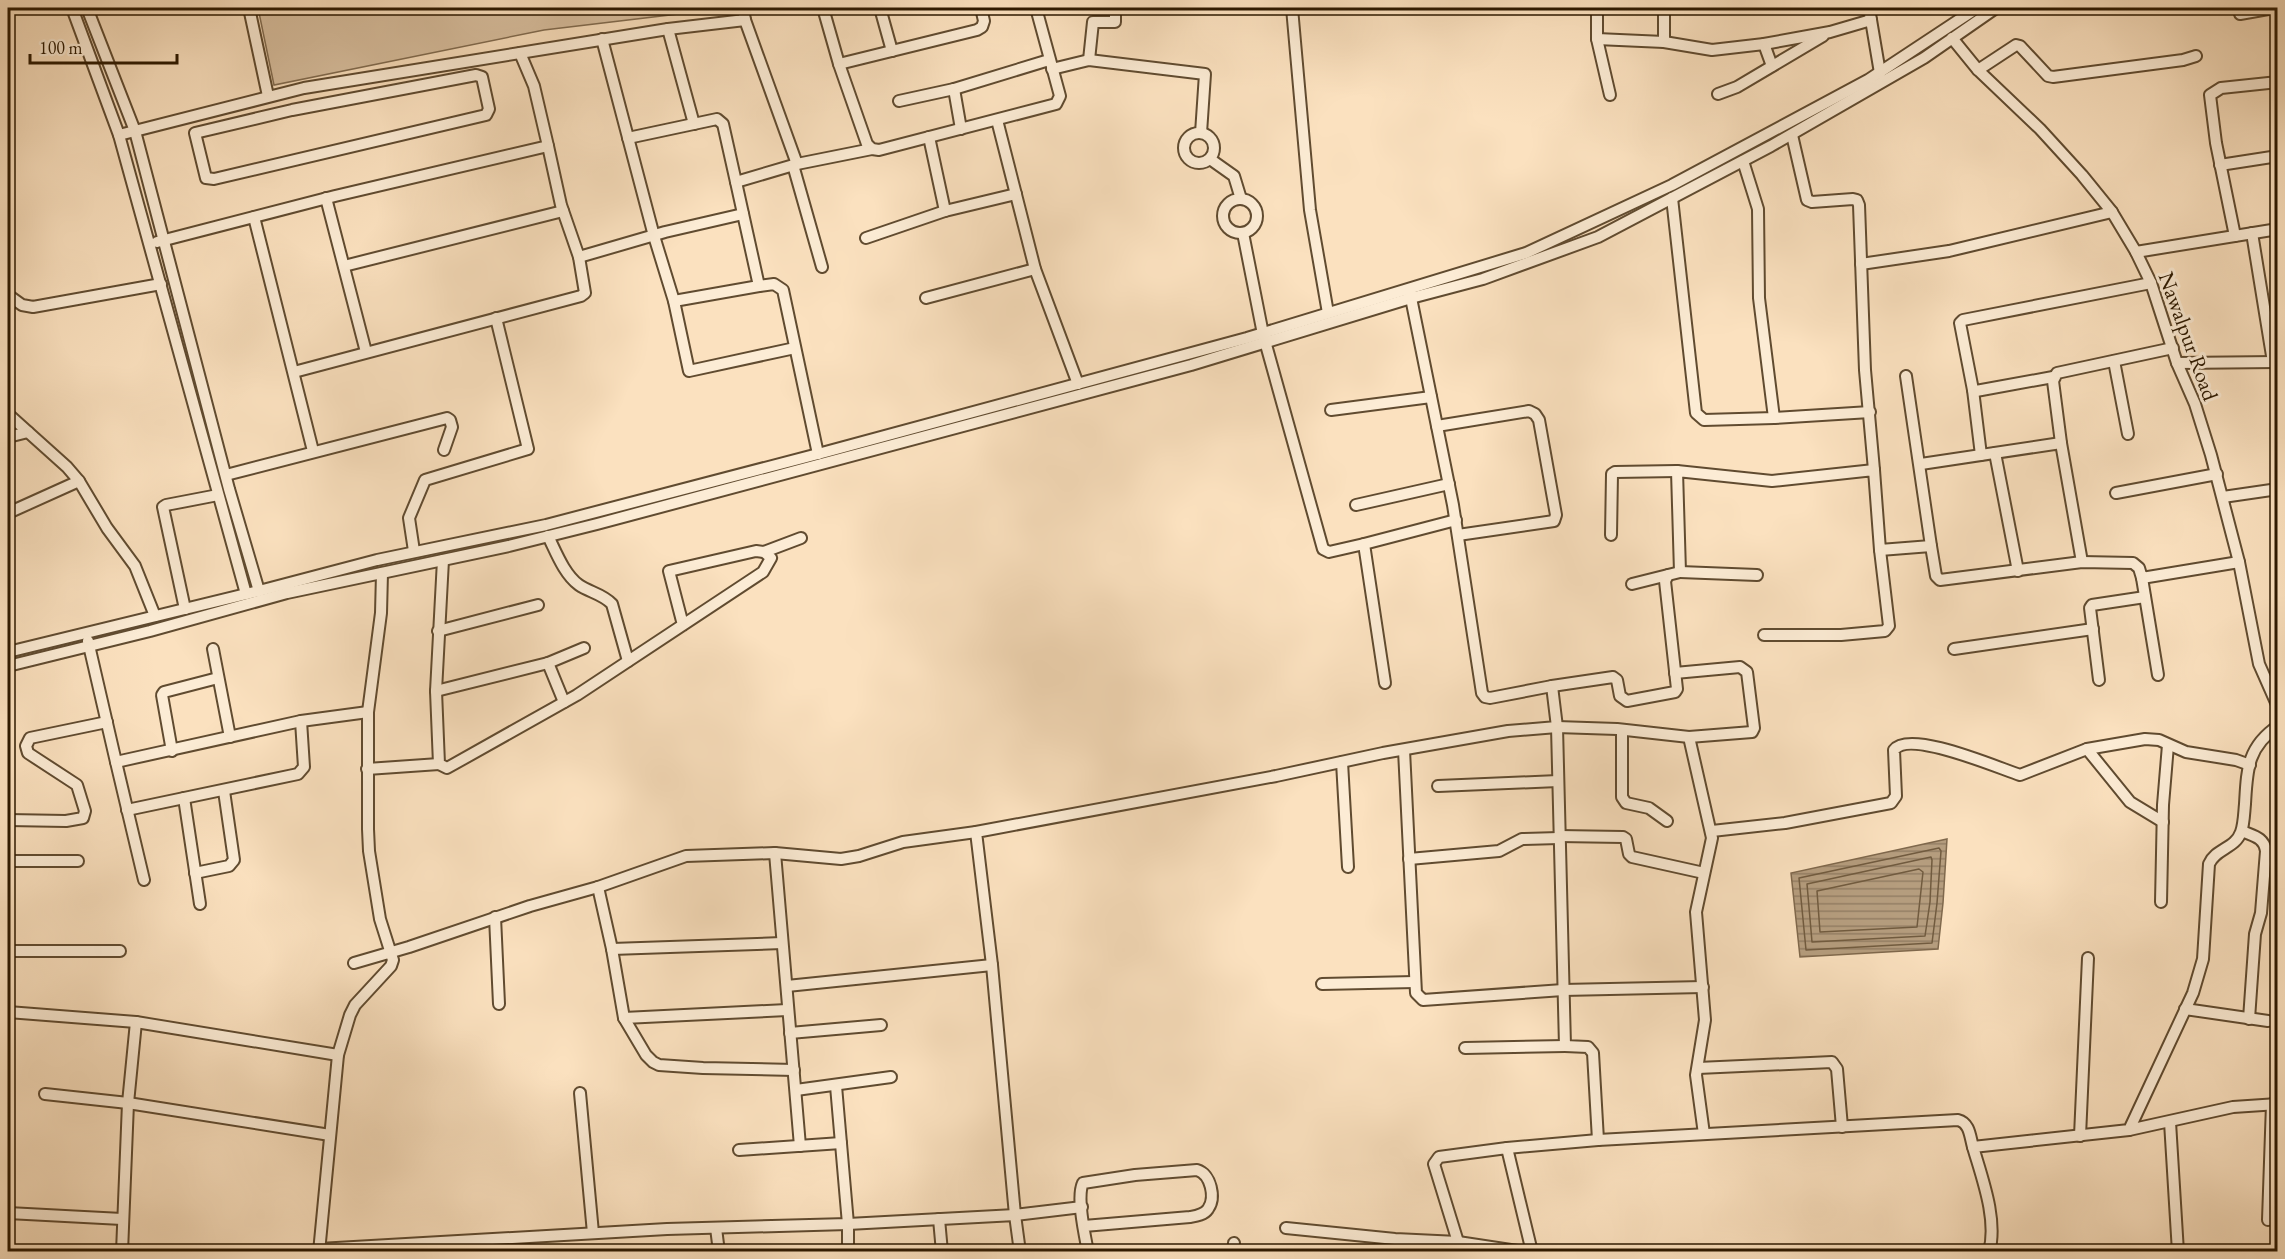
<svg xmlns="http://www.w3.org/2000/svg" width="2285" height="1259" viewBox="0 0 2285 1259" font-family="'EB Garamond',serif">
  <style>
    .green { fill: #d8bf9f; stroke: #826c50; stroke-width: 1.5 }
    .water { fill: url(#water-rules); stroke: #7f684c; stroke-width: 1.5 }
    .lines { fill: none; stroke-linecap: round; stroke-linejoin: round }
    .shore { stroke: #715b3f; stroke-width: 1.5 }
    .minor-casing { stroke: #604b30; stroke-width: 14 }
    .minor { stroke: #fcecd5; stroke-width: 10 }
    .labels { text-anchor: middle; stroke-width: 6; stroke-linejoin: round; paint-order: stroke }
    .street-label { font-size: 22px; fill: #2d1900; stroke: #fcecd5 }
  </style>
  <defs>
    <pattern id="water-rules" width="6" height="5" patternUnits="userSpaceOnUse" patternTransform="scale(1.5)"><rect width="6" height="5" fill="#b59d7e"/><path d="M0 2.5h6" fill="none" stroke="#947f65"/></pattern>
  </defs>
  <rect width="100%" height="100%" fill="#fbe1bf"/>
  <filter id="stains"><feTurbulence type="fractalNoise" baseFrequency=".00333" numOctaves="4"/><feColorMatrix values="0 0 0 0 .2 0 0 0 0 .09 0 0 0 0 .02 0 0 0 .5 -.17"/></filter>
  <radialGradient id="worn" r=".72"><stop offset=".6" stop-color="#630" stop-opacity="0"/><stop offset="1" stop-color="#630" stop-opacity=".3"/></radialGradient>
  <!-- green -->
  <path class="green" d="M 258,8 L 720,8 L 720,9 L 544,30 L 274,85 Z"/>
  <!-- water -->
  <path class="water" d="M 1947,839 L 1943,903 L 1938,949 L 1800,957 L 1791,873 Z"/>
  <g class="lines">
    <!-- shore -->
    <g class="shore">
      <path d="M 1939,848 L 1941,851 L 1937,903 L 1932,943 L 1806,950 L 1799,878 Z"/>
      <path d="M 1931,857 L 1932,860 L 1930,902 L 1925,936 L 1812,942 L 1807,884 Z"/>
      <path d="M 1919,869 L 1923,872 L 1917,927 L 1820,932 L 1817,891 Z"/>
    </g>
    <!-- minor casing -->
    <g class="minor-casing">
      <g id="minor">
        <path d="M 72,8 L 119,135 L 246,594"/>
        <path d="M 87,8 L 135,131 L 229,489 L 259,591"/>
        <path d="M 249,8 L 268,96"/>
        <path d="M 743,8 L 745,20 L 797,164 L 736,182 L 759,286 L 774,284 L 783,290 L 818,454"/>
        <path d="M 823,8 L 839,64 L 867,144 L 872,149 L 879,150 L 1056,104 L 1060,96 L 1036,8"/>
        <path d="M 880,8 L 892,51"/>
        <path d="M 1292,8 L 1310,210 L 1328,313"/>
        <path d="M 1597,8 L 1597,39 L 1610,95"/>
        <path d="M 1664,8 L 1664,42"/>
        <path d="M 1869,8 L 1880,73"/>
        <path d="M 2240,14 L 2274,8"/>
        <path d="M 668,29 L 694,124"/>
        <path d="M 1952,38 L 1978,70 L 2040,129 L 2082,175 L 2112,212 L 2136,252 L 2151,283 L 2177,363 L 2195,404 L 2211,455 L 2239,562 L 2259,664 L 2278,707"/>
        <path d="M 602,39 L 654,236 L 674,301 L 689,371 L 795,348"/>
        <path d="M 1597,39 L 1664,42 L 1712,50 L 1764,44"/>
        <path d="M 1089,60 L 1093,22 L 1115,22 L 1115,8"/>
        <path d="M 839,64 L 977,30 L 982,27 L 984,21 L 981,8"/>
        <path d="M 1772,66 L 1764,44 L 1830,32 L 1871,20"/>
        <path d="M 1052,69 L 1089,60 L 1205,74 L 1201,133"/>
        <path d="M 1978,70 L 2016,45 L 2020,46 L 2048,76 L 2053,77 L 2183,60 L 2196,56"/>
        <path d="M 476,75 L 482,77 L 489,109 L 486,115 L 214,179 L 206,178 L 195,133 L 292,110 Z"/>
        <path d="M 954,89 L 961,129"/>
        <path d="M 1718,94 L 1737,87 L 1823,36"/>
        <path d="M 899,101 L 954,89 L 1049,60"/>
        <path d="M 997,120 L 1035,269 L 1078,384"/>
        <circle cx="1199" cy="148" r="15"/>
        <path d="M 119,135 L 304,88 L 668,29 L 745,20"/>
        <path d="M 1792,135 L 1807,200 L 1812,202 L 1853,199 L 1857,200 L 1859,205 L 1865,370 L 1874,470"/>
        <path d="M 929,137 L 945,211"/>
        <path d="M 628,138 L 717,119 L 723,124 L 736,182"/>
        <path d="M 548,146 L 561,205 L 579,257 L 665,232 L 743,214"/>
        <path d="M 1210,159 L 1234,176 L 1241,199"/>
        <path d="M 1743,161 L 1758,209 L 1759,298 L 1774,418"/>
        <path d="M 797,164 L 872,149"/>
        <path d="M 793,165 L 822,267"/>
        <path d="M 2220,165 L 2278,156"/>
        <path d="M 326,198 L 366,352"/>
        <path d="M 1672,198 L 1696,413 L 1704,420 L 1774,418 L 1870,412"/>
        <circle cx="1240" cy="216" r="17"/>
        <path d="M 254,217 L 313,451"/>
        <path d="M 1243,233 L 1263,334 L 1323,549 L 1329,552 L 1364,544"/>
        <path d="M 2252,233 L 2273,362"/>
        <path d="M 2235,236 L 2216,143 L 2210,95 L 2221,88 L 2278,82"/>
        <path d="M 866,238 L 945,211 L 1016,194"/>
        <path d="M 157,242 L 335,196 L 548,146 L 534,86 L 520,53"/>
        <path d="M 2136,252 L 2278,229"/>
        <path d="M 1861,264 L 1949,251 L 2112,212"/>
        <path d="M 344,266 L 563,211"/>
        <path d="M 1410,293 L 1453,505 L 1482,693 L 1485,697 L 1490,698 L 1552,686 L 1613,677 L 1617,680 L 1620,696 L 1627,701 L 1675,692 L 1677,689 L 1665,581 L 1668,575 L 1680,572 L 1677,471 L 1772,481 L 1874,470 L 1880,550 L 1931,546"/>
        <path d="M 8,295 L 22,305 L 33,307 L 161,284"/>
        <path d="M 926,298 L 1035,269"/>
        <path d="M 674,301 L 759,286"/>
        <path d="M 2114,361 L 2128,434"/>
        <path d="M 2177,363 L 2277,362"/>
        <path d="M 294,372 L 581,296 L 585,293 L 579,257"/>
        <path d="M 1906,376 L 1931,546 L 1936,576 L 1940,580 L 2082,562 L 2133,563 L 2139,568 L 2142,578 L 2239,562"/>
        <path d="M 2053,377 L 1976,391 L 1973,390 L 1960,323 L 1963,320 L 2151,283"/>
        <path d="M 1973,390 L 1981,455"/>
        <path d="M 1331,410 L 1431,397"/>
        <path d="M 8,414 L 67,467 L 79,481 L 107,528 L 135,566 L 155,616"/>
        <path d="M 1437,426 L 1529,411 L 1535,414 L 1539,420 L 1556,515 L 1554,521 L 1458,535"/>
        <path d="M 8,437 L 28,432"/>
        <path d="M 2061,443 L 2053,381 L 2057,373 L 2173,348"/>
        <path d="M 1995,453 L 2018,571"/>
        <path d="M 1921,464 L 2061,443 L 2082,562"/>
        <path d="M 226,475 L 447,418 L 450,420 L 452,427 L 444,450"/>
        <path d="M 2116,493 L 2217,474"/>
        <path d="M 2223,497 L 2278,489"/>
        <path d="M 1356,505 L 1449,484"/>
        <path d="M 8,513 L 79,481"/>
        <path d="M 1611,535 L 1612,474 L 1615,472 L 1677,471"/>
        <path d="M 548,536 C 556,552 564,574 579,585 C 589,592 603,594 612,604 L 628,661"/>
        <path d="M 414,551 L 409,518 L 425,480 L 528,449 L 496,318"/>
        <path d="M 764,552 L 801,538"/>
        <path d="M 443,560 L 436,691 L 439,764 L 447,768 L 577,695 L 763,572 L 771,558 L 764,552 L 756,551 L 669,571 L 683,625"/>
        <path d="M 1680,572 L 1757,575"/>
        <path d="M 2142,578 L 2158,675"/>
        <path d="M 1632,584 L 1668,575"/>
        <path d="M 185,609 L 163,507 L 166,505 L 218,495"/>
        <path d="M 438,631 L 538,605"/>
        <path d="M 1764,635 L 1841,635 L 1885,631 L 1889,626 L 1880,550"/>
        <path d="M 88,641 L 116,762 L 301,721 L 368,712"/>
        <path d="M 213,649 L 230,737"/>
        <path d="M 1954,649 L 2093,629"/>
        <path d="M 8,652 L 259,591 L 377,560 L 546,525 L 818,454 L 1247,338 L 1526,253 L 1672,185 L 1868,80 L 1977,8"/>
        <path d="M 548,663 L 564,702"/>
        <path d="M 8,666 L 150,631 L 287,593 L 509,546 L 597,524 L 1191,365 L 1411,298 L 1483,279 L 1598,237 L 1771,146 L 1924,58 L 1996,8"/>
        <path d="M 2099,680 L 2090,608 L 2092,605 L 2145,597"/>
        <path d="M 1385,683 L 1364,544 L 1456,520"/>
        <path d="M 436,691 L 548,663 L 584,648"/>
        <path d="M 1622,730 L 1622,797 L 1626,803 L 1649,808 L 1667,821"/>
        <path d="M 1689,737 L 1712,838 L 1696,912 L 1705,1020 L 1696,1075 L 1704,1134"/>
        <path d="M 2087,749 L 2130,802 L 2163,822"/>
        <path d="M 1404,750 L 1416,993 L 1423,1000 L 1563,990 L 1703,987"/>
        <path d="M 172,751 L 162,695 L 164,692 L 218,678"/>
        <path d="M 116,762 L 144,880"/>
        <path d="M 1342,762 L 1348,867"/>
        <path d="M 367,769 L 439,764"/>
        <path d="M 1438,786 L 1558,781"/>
        <path d="M 184,798 L 200,904"/>
        <path d="M 127,810 L 298,774 L 304,767 L 301,721"/>
        <path d="M 8,820 L 66,821 L 83,818 L 85,811 L 77,785 L 28,753 L 26,746 L 30,738 L 107,722"/>
        <path d="M 1712,831 L 1785,823 L 1891,803 L 1896,796 L 1894,750 C 1909,729 1998,768 2020,775 L 2087,749 L 2145,739 L 2159,740 L 2186,752 L 2236,760 L 2250,765"/>
        <path d="M 2242,831 C 2253,836 2264,837 2266,851 L 2261,913 L 2255,934 L 2249,1019"/>
        <path d="M 1559,836 L 1623,837 L 1626,839 L 1629,854 L 1632,857 L 1704,873"/>
        <path d="M 775,853 L 800,1146"/>
        <path d="M 1409,859 L 1499,851 L 1522,839 L 1559,838"/>
        <path d="M 8,861 L 78,861"/>
        <path d="M 195,873 L 229,866 L 234,860 L 224,791"/>
        <path d="M 598,887 L 612,949 L 624,1018 L 646,1055 L 653,1062 L 659,1065 L 703,1068 L 794,1070"/>
        <path d="M 2161,902 L 2163,805 L 2168,745"/>
        <path d="M 495,917 L 499,1004"/>
        <path d="M 612,949 L 782,943"/>
        <path d="M 8,951 L 120,951"/>
        <path d="M 354,963 L 409,947 L 530,906 L 598,887 L 686,856 L 775,853 L 841,859 L 859,856 L 903,842 L 976,832"/>
        <path d="M 1322,984 L 1415,982"/>
        <path d="M 787,986 L 992,965"/>
        <path d="M 2185,1009 L 2268,1021"/>
        <path d="M 8,1012 L 136,1022 L 338,1055"/>
        <path d="M 624,1018 L 787,1010"/>
        <path d="M 790,1033 L 881,1025"/>
        <path d="M 1465,1048 L 1565,1046"/>
        <path d="M 1698,1068 L 1832,1062 L 1837,1069 L 1842,1127"/>
        <path d="M 836,1086 L 848,1224 L 848,1252"/>
        <path d="M 796,1090 L 891,1077"/>
        <path d="M 580,1093 L 593,1233"/>
        <path d="M 45,1094 L 128,1103 L 330,1135"/>
        <path d="M 2170,1122 L 2178,1252"/>
        <path d="M 2129,1130 L 2233,1107 L 2278,1104"/>
        <path d="M 2080,1136 L 2088,958"/>
        <path d="M 1598,1140 L 1593,1053 L 1588,1047 L 1565,1046 L 1557,727 L 1617,729 L 1689,737 L 1752,732 L 1754,728 L 1747,672 L 1740,667 L 1675,673"/>
        <path d="M 1507,1148 L 1598,1140 L 1958,1120 C 1970,1123 1970,1137 1973,1147"/>
        <path d="M 739,1150 L 841,1143"/>
        <path d="M 1082,1207 L 1015,1215 L 992,965 L 976,832 L 1276,776 L 1383,753 L 1508,731 L 1557,727 L 1552,686"/>
        <path d="M 8,1213 L 122,1219"/>
        <path d="M 939,1219 L 942,1252"/>
        <path d="M 2268,1220 L 2272,1104"/>
        <path d="M 1084,1226 L 1190,1217 C 1196,1216 1204,1215 1208,1209 C 1216,1198 1211,1174 1197,1170 L 1135,1175 L 1083,1183 C 1076,1197 1085,1236 1088,1252"/>
        <path d="M 716,1228 L 719,1252"/>
        <path d="M 1286,1228 L 1395,1239 L 1458,1242 L 1524,1252"/>
        <path d="M 1458,1242 L 1434,1164 L 1439,1157 L 1507,1148 L 1532,1252"/>
        <path d="M 319,1249 L 667,1229 L 848,1224 L 1015,1215 L 1020,1252"/>
        <path d="M 122,1252 L 128,1103 L 136,1022"/>
        <path d="M 319,1252 L 338,1055 L 350,1015 L 355,1005 L 391,966 L 393,960 L 380,919 L 369,851 L 368,829 L 368,712 L 381,613 L 382,573"/>
        <path d="M 1233,1252 L 1234,1243"/>
        <path d="M 1989,1252 C 1998,1220 1982,1178 1973,1147 L 2129,1130 L 2193,993 L 2203,959 L 2209,864 C 2216,848 2235,849 2241,832 C 2244,824 2244,814 2245,804 C 2247,770 2247,747 2278,726"/>
      </g>
    </g>
    <!-- minor -->
    <use href="#minor" class="minor"/>
  </g>
  <g class="labels">
    <!-- street labels -->
    <g class="street-label">
      <text transform="translate(2189 336) rotate(70)" y="8">Nawalpur Road</text>
    </g>
  </g>
  <!-- margin -->
  <rect width="2285" height="1259" fill="none" stroke="#fbe1bf" stroke-width="30"/>
  <rect x="9" y="9" width="2267" height="1241" fill="none" stroke="#2d1900" stroke-width="3"/>
  <rect x="15" y="15" width="2255" height="1229" fill="none" stroke="#2d1900" stroke-width="1.5"/>
  <!-- scale -->
  <path d="M30 54v9h147v-9" fill="none" stroke="#2d1900" stroke-width="3"/>
  <text x="39" y="54" font-size="18" fill="#2d1900" stroke="#fcecd5" stroke-width="4.5" paint-order="stroke">100 m</text>
  <rect width="100%" height="100%" filter="url(#stains)"/>
  <rect width="100%" height="100%" fill="url(#worn)"/>
</svg>
